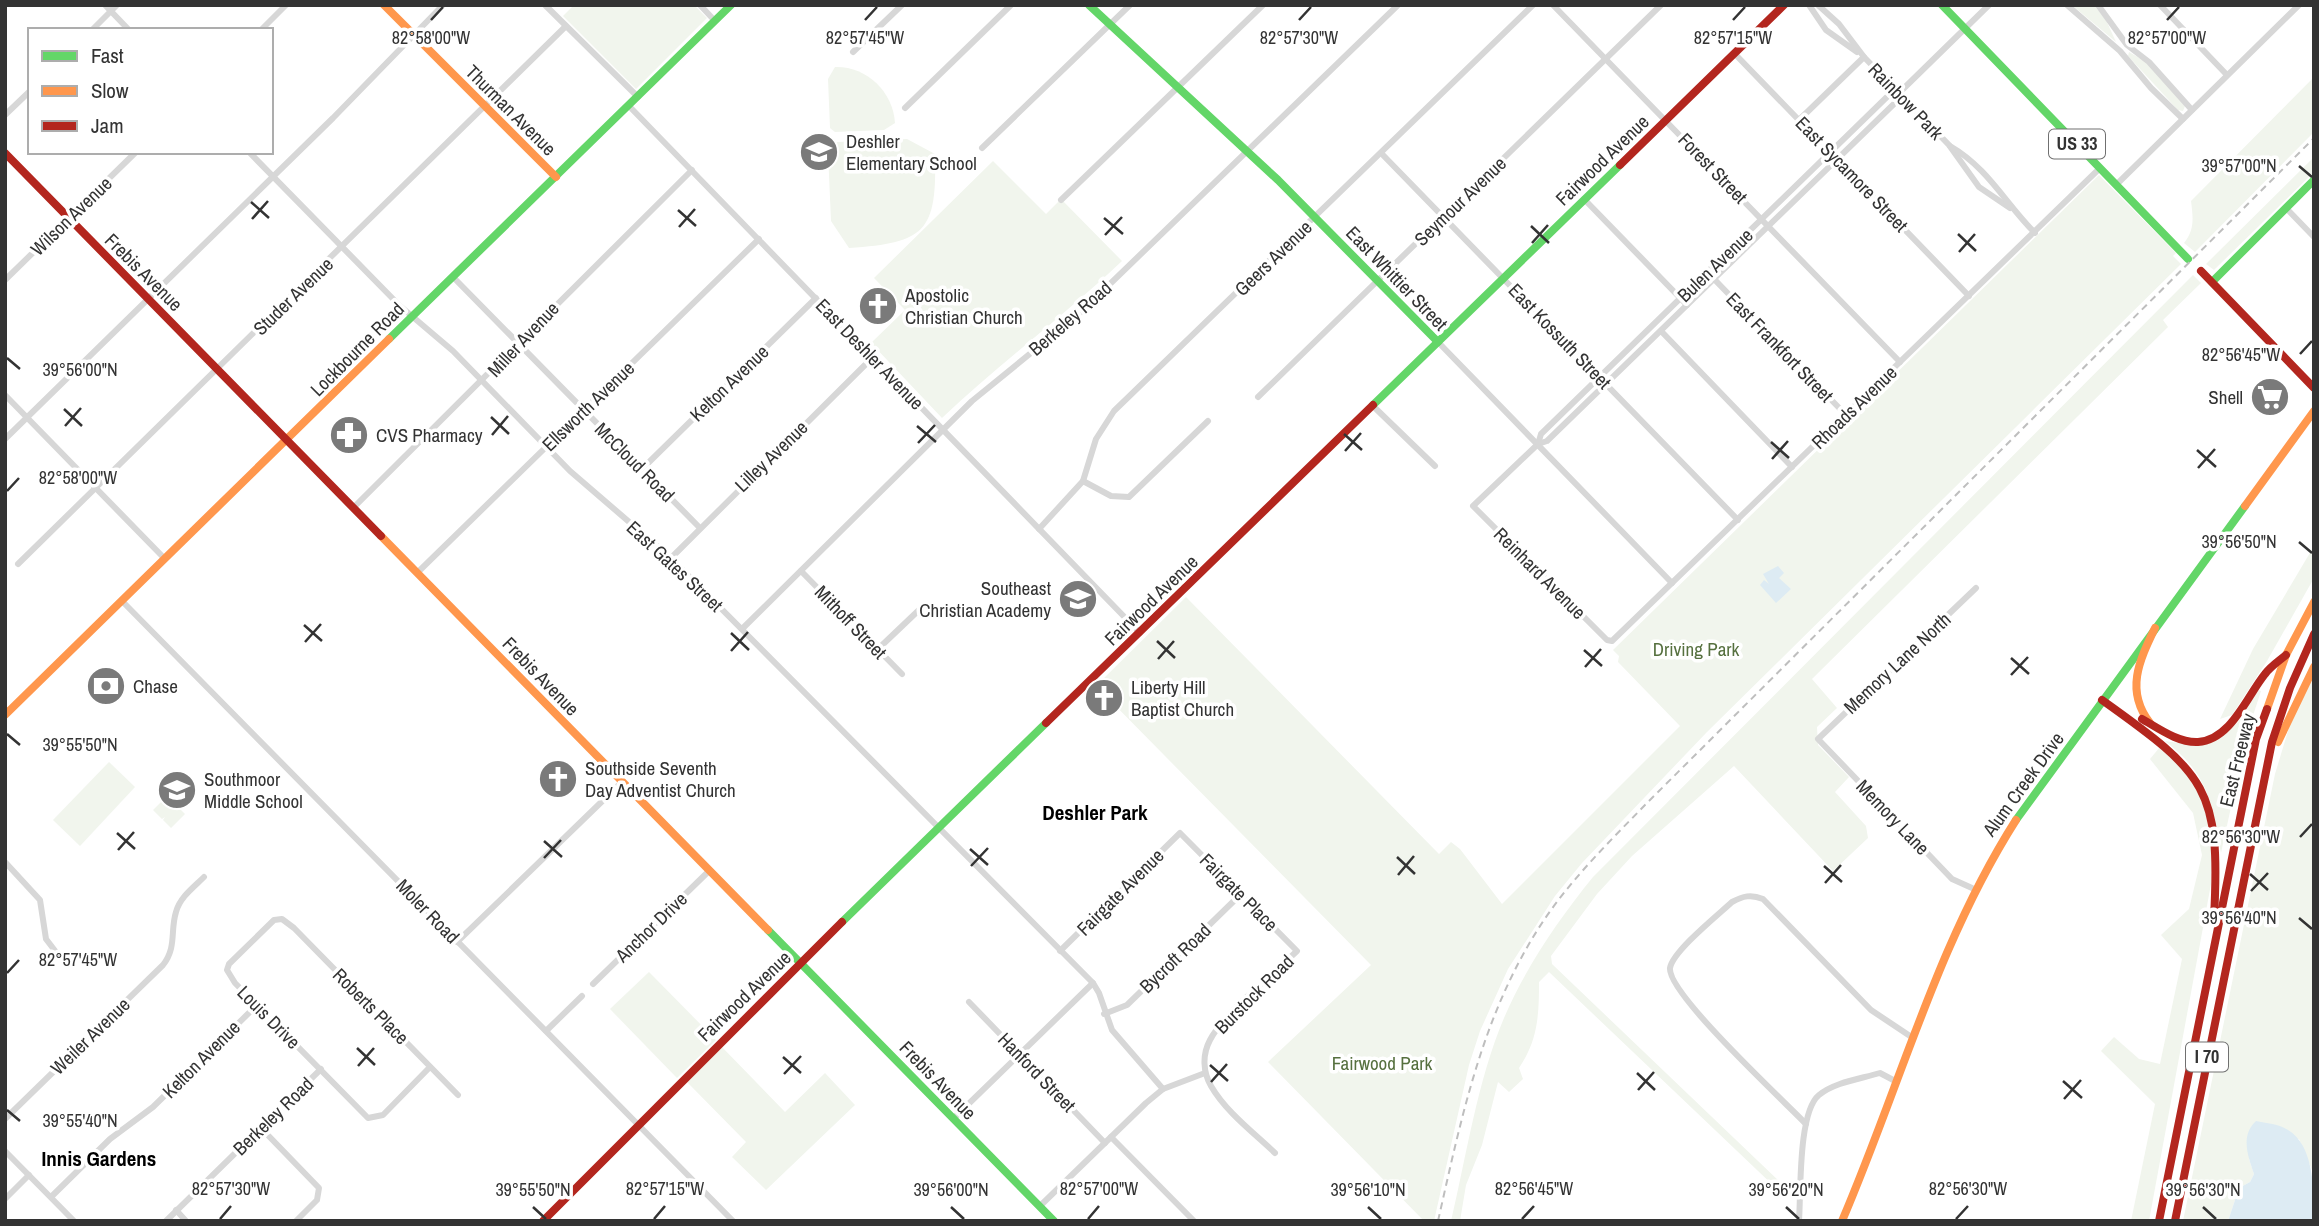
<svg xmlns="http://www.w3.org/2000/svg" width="2319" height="1226" viewBox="0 0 2319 1226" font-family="'Archivo Narrow',sans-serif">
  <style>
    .green { fill: #f1f5ed }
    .water { fill: #ddebf3 }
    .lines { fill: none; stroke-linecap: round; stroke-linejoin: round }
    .street { stroke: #d7d7d7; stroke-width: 6 }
    .fast { stroke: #63d668; stroke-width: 8 }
    .slow { stroke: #ff974d; stroke-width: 8 }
    .jam { stroke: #b3261e; stroke-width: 8 }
    .rail { stroke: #bebebe; stroke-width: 2; stroke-dasharray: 7 5; stroke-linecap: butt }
    .ticks { fill: none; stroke: #333; stroke-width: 2.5 }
    .labels { text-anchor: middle; stroke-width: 7; stroke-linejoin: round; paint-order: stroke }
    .shield { fill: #fff; stroke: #707070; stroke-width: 2 }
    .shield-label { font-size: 18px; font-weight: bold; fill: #333 }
    .street-label { font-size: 19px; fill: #333; stroke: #fff }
    .poi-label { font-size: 19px; fill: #333; stroke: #fff; text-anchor: start }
    .park-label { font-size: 19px; fill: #56703f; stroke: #fff }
    .neighbourhood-label { font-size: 21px; font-weight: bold; fill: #000; stroke: #fff }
    .ticks-label { font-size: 18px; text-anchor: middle; fill: #333; stroke: #fff; stroke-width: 7; stroke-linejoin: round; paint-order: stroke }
  </style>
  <rect width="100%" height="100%" fill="#fff"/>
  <!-- green -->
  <g class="green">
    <path d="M 574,5 L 694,5 L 707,18 L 636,89 L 563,16 Z"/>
    <path d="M 2072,5 L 2094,5 L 2106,20 L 2116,42 Z"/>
    <path d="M 2129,52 L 2148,63 L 2185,106 L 2183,111 L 2178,110 L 2128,56 Z"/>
    <path d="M 835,67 C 866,66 893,91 895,123 L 884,130 L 835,132 L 830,128 L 828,79 Z"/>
    <path d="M 2314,77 L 2314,132 L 2195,252 L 2184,243 C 2195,230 2193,217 2191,201 Z"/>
    <path d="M 907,139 L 935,154 C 937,231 926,243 849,248 L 831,221 L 828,152 L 837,142 Z"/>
    <path d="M 2314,157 L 2314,172 L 2214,270 L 2206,264 Z"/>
    <path d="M 993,161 L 1046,214 L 1061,199 L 1122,261 C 1064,316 1000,363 942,418 L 871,343 L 905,310 L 874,278 Z"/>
    <path d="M 2099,175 L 2176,253 L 2173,256 L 2181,264 L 1707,732 L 1582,863 L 1555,896 L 1508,969 L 1480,1031 L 1469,1065 L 1434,1221 L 1424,1221 L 1268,1062 L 1371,965 L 1096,686 L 1186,597 L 1439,854 L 1451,842 L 1460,849 L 1502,904 L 1680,726 L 1618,662 L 1619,656 L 1613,650 Z"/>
    <path d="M 2193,275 L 2201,283 L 2163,320 L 2168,327 L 1812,679 L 1837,708 L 1817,727 L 1818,745 L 1849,777 L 1835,792 L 1866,826 L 1868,838 L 1833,871 L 1734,766 L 1632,856 L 1597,894 L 1551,956 L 1552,964 L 1782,1184 L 1782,1190 L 1778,1190 L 1549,972 L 1539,982 C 1539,1015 1538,1040 1519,1068 L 1523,1079 L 1509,1092 L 1498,1082 L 1482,1145 L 1466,1185 L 1460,1221 L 1451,1221 C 1467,1154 1477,1082 1504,1018 C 1526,967 1558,920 1593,877 Z"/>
    <path d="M 2314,546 L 2314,578 L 2267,661 L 2232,715 L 2220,719 L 2253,649 Z"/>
    <path d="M 2314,674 L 2314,1175 L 2299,1139 L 2249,1159 L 2254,1174 L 2250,1182 L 2239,1188 L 2228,1221 L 2183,1221 L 2275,774 L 2291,721 Z"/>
    <path d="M 2258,690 L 2261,691 L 2247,734 L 2221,853 C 2211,801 2209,775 2165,741 L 2185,744 L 2230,730 L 2239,721 Z"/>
    <path d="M 2160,747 C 2212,790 2213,820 2211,884 L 2149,1221 L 2131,1221 L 2155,1104 L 2101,1051 L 2114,1037 L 2139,1059 L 2160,1064 L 2182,959 L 2161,935 L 2189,909 L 2202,855 L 2193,813 L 2150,759 Z"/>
    <path d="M 109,762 L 135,787 L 80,846 L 53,820 Z"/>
    <path d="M 167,796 L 185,814 L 171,828 L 163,820 L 165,817 L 162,819 L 153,810 Z"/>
    <path d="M 649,972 L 716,1040 L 677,1078 L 610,1009 Z"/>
    <path d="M 721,1046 L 785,1112 L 825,1073 L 855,1105 L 766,1190 L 732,1157 L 746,1142 L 687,1082 Z"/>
  </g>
  <!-- water -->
  <g class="water">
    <path d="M 1778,566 L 1784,573 L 1779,578 L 1791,589 L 1776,603 L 1760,585 L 1764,580 L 1769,584 L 1763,574 Z"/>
    <path d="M 2256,1121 C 2266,1123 2279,1124 2288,1130 C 2315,1146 2314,1193 2314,1221 L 2228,1221 L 2239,1188 L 2250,1182 L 2254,1174 C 2248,1156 2240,1136 2256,1121 Z"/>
  </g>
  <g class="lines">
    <!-- street -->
    <g class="street">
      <path d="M 105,5 L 129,30"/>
      <path d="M 545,5 L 638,97"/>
      <path d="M 700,5 L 715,21"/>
      <path d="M 1553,5 L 1900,362"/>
      <path d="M 1809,5 L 1826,30 L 1857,52"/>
      <path d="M 1818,5 L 1839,24 L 1864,57 L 1949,145 L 1979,187 L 2010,208"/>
      <path d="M 1989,5 L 1899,93 L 1898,100 L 1547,441 L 1538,444 L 1473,506 L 1607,640 L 1612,641 L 2100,168"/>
      <path d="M 2067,5 L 2120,51 L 2151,88 L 2183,119"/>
      <path d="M 2098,5 L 2127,45 L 2149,62 L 2192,110"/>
      <path d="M 2160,5 L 2227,75"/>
      <path d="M 92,30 L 117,5"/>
      <path d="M 261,30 L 286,5"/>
      <path d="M 853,52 L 902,5"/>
      <path d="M 1734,53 L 1969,296"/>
      <path d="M 629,106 L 1140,633"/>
      <path d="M 905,108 L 1011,5"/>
      <path d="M 5,115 L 30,91"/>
      <path d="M 1799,120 L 1864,57"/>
      <path d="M 1950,146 C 1988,168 2005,203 2035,233"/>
      <path d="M 982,148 L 1130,5"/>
      <path d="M 249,152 L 400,306 L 453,351 L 570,471 L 671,558 L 1093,983 L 1099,993 L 1112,1030 L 1163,1089"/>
      <path d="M 1381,153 L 1738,520"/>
      <path d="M 2116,185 L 2299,5"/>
      <path d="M 1584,199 L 1687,305"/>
      <path d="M 1061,200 L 1263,5"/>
      <path d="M 2286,208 L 2314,237"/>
      <path d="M 453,277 L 699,527"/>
      <path d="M 1714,279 L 1846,415"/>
      <path d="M 5,280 L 136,152"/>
      <path d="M 1661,331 L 1792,467"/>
      <path d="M 1438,342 L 1672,583"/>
      <path d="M 5,395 L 165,559"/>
      <path d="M 1258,397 L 1661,5"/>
      <path d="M 1372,405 L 1435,466"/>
      <path d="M 5,439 L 333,118 L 443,5"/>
      <path d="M 1538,444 L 1541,434 L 1891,93 L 1899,93"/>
      <path d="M 642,469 L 816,298"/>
      <path d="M 1083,481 L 1111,496 L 1129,497 L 1208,421"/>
      <path d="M 353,508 L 692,170"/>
      <path d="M 1039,529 L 1083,481 L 1096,439 L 1114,411 L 1533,5"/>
      <path d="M 671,558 L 873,357"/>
      <path d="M 18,564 L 566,26"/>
      <path d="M 801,571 L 902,674"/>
      <path d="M 417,573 L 759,239"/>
      <path d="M 122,601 L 733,1221"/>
      <path d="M 742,629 L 972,401 L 1080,313 L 1398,5"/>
      <path d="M 878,649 L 920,609"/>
      <path d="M 5,862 L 40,900 L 46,939 L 59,956"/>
      <path d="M 1972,888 L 1952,879 L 1818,739 L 1976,588"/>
      <path d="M 457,942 L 622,782"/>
      <path d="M 1060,951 L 1180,833 L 1297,951 C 1274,973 1224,1013 1210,1040 C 1202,1055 1203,1072 1211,1086 C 1226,1112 1254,1133 1275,1153"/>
      <path d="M 593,984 L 710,870"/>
      <path d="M 969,1002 L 1105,1143"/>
      <path d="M 1104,1014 L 1127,1005 L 1241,894"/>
      <path d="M 546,1031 L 582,996"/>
      <path d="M 430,1067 L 383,1115 L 368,1118 L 235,983 L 227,970 L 229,964 L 274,920 L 282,919 L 294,928 L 458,1095"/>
      <path d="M 954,1118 L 1093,983"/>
      <path d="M 5,1119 L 163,965 C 177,947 170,931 176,912 C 180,897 194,887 204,877"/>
      <path d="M 1806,1124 C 1784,1101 1667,993 1670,968 C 1673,951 1718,915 1732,902 C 1743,896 1751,894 1763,899 L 1871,1010 L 1913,1038"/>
      <path d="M 261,1128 L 319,1188 L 317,1200 L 296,1221"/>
      <path d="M 1111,1137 L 1194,1221"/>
      <path d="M 5,1151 L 74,1221"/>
      <path d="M 51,1197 L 110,1139 L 153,1107 L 257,1005"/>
      <path d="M 5,1199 L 29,1175"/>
      <path d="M 1040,1206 L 1146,1103 L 1163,1089 L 1205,1073"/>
      <path d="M 176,1210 L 186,1221"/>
      <path d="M 166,1221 L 321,1069"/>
      <path d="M 1799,1221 C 1801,1193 1798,1112 1819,1095 C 1835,1082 1860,1079 1880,1073 L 1897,1082"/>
    </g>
    <!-- fast -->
    <g class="fast">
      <path d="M 1089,5 L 1278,180 L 1438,342"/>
      <path d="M 1942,5 L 2188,259"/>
      <path d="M 2212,282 L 2314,180"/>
      <path d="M 389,339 L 731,5"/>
      <path d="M 1373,405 L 1620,165"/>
      <path d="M 2016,820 L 2245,506"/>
      <path d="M 842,922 L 1046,723"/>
      <path d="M 768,930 L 1054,1221"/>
    </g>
    <!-- slow -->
    <g class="slow">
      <path d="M 384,5 L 556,177"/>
      <path d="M 2245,506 L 2314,411"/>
      <path d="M 381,536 L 768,930"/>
      <path d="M 2267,709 L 2286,655 L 2314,602"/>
      <path d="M 5,715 L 389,339"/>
      <path d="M 2150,723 C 2125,691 2139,661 2155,628"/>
      <path d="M 2278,742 L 2314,667"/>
      <path d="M 1842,1221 C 1900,1086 1937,944 2016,820"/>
    </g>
    <!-- jam -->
    <g class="jam">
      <path d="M 5,153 L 381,536"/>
      <path d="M 1620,165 L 1784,5"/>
      <path d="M 2201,271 L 2314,388"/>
      <path d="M 2102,700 C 2206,774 2221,788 2214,918"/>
      <path d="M 2142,719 C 2158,728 2178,743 2198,742 C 2231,740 2247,696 2265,674 C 2271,666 2279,661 2286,655"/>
      <path d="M 1046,723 L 1373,405"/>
      <path d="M 543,1221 L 842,922"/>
      <path d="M 2159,1221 L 2256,739 L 2267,709"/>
      <path d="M 2175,1221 L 2272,742 L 2290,688 L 2314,634"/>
    </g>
    <!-- rail -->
    <path class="rail" d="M 1438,1221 C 1462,1115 1483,1011 1544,920 C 1573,877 1611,840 1647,803 L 2314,138"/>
  </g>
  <!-- ticks -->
  <path class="ticks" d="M 431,20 L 443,7M 865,20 L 877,7M 1299,20 L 1311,7M 1733,20 L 1745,7M 2167,20 L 2179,7M 2299,166 L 2312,177M 251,202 L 269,218M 678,210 L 696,226M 1104,218 L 1123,234M 252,219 L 268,201M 1531,226 L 1549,243M 679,227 L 695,209M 1958,234 L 1976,251M 1105,235 L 1122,217M 1532,243 L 1548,225M 1959,252 L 1975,234M 2300,354 L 2312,341M 7,358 L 20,369M 64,409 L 82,426M 491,417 L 509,434M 65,426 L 81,408M 917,426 L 936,442M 1344,434 L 1362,450M 492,435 L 508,416M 1771,442 L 1789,458M 918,443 L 935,425M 2197,450 L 2216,467M 1345,451 L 1361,433M 1772,459 L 1788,441M 2198,468 L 2215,449M 7,491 L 19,478M 2299,542 L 2312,553M 304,625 L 322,641M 731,633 L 749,650M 1157,641 L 1175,658M 305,642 L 321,624M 1584,650 L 1602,666M 731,651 L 748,632M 2011,658 L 2029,674M 1158,659 L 1174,641M 1585,667 L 1601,649M 2011,675 L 2028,657M 7,734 L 20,745M 117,833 L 135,849M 2300,837 L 2312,824M 544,841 L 562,857M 970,849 L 988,865M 118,850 L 134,832M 1397,857 L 1415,874M 544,858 L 561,840M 971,866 L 988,848M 1824,866 L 1842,882M 2250,874 L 2268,890M 1398,875 L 1414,856M 1825,883 L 1841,865M 2251,891 L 2268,873M 2299,918 L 2312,929M 7,973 L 19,960M 357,1048 L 375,1065M 783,1057 L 801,1073M 1210,1065 L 1228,1081M 358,1066 L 374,1048M 1637,1073 L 1655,1090M 784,1074 L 801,1056M 2063,1081 L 2082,1098M 1211,1082 L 1227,1064M 1638,1090 L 1654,1072M 2064,1099 L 2081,1080M 7,1110 L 20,1121M 533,1207 L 546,1219M 951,1207 L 964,1219M 1368,1207 L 1381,1219M 1786,1207 L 1799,1219M 2203,1207 L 2216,1219M 220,1219 L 231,1206M 654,1219 L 665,1206M 1088,1219 L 1099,1206M 1522,1219 L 1534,1206M 1956,1219 L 1968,1206"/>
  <!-- icons -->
  <defs>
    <g id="school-disc" transform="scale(2.0125)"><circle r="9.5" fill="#7a7a7a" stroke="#fff"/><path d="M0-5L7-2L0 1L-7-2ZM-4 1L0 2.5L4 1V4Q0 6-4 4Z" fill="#fff"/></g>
    <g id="church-disc" transform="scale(2.0125)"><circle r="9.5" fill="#7a7a7a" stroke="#fff"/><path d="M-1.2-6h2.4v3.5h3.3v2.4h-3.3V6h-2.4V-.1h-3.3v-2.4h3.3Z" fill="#fff"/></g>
    <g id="supermarket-disc" transform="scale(2.0125)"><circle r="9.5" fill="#7a7a7a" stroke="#fff"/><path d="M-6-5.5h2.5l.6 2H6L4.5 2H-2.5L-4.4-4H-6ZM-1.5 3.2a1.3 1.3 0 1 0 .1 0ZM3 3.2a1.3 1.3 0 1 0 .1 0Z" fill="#fff"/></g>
    <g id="pharmacy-disc" transform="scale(2.0125)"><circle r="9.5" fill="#7a7a7a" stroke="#fff"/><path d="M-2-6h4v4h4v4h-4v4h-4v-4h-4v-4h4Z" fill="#fff"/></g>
    <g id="bank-disc" transform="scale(2.0125)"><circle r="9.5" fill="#7a7a7a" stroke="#fff"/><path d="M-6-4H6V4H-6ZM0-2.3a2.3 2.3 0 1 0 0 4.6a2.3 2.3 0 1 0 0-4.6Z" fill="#fff"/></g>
  </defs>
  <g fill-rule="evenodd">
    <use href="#school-disc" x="819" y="152"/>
    <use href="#church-disc" x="878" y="306"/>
    <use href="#supermarket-disc" x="2270" y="397"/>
    <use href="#pharmacy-disc" x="349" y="435"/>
    <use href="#school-disc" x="1078" y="599"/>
    <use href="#bank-disc" x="106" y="686"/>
    <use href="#church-disc" x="1104" y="698"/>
    <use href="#church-disc" x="558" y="779"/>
    <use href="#school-disc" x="177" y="790"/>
  </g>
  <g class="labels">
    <!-- shield labels -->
    <g class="shield">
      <rect x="2049" y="129.5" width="56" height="29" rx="5"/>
      <rect x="2186" y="1042.5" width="42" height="29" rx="5"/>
    </g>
    <g class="shield-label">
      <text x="2077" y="150">US 33</text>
      <text x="2207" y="1063">I 70</text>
    </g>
    <!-- street labels -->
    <g class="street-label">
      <text transform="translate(1906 101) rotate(46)" y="7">Rainbow Park</text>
      <text transform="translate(511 110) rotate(45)" y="7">Thurman Avenue</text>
      <text transform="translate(1602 160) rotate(-44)" y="7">Fairwood Avenue</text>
      <text transform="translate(1713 168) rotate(46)" y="7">Forest Street</text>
      <text transform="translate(1852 174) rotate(46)" y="7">East Sycamore Street</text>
      <text transform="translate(1460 201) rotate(-44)" y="7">Seymour Avenue</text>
      <text transform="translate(71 216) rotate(-44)" y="7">Wilson Avenue</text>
      <text transform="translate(1273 258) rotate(-44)" y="7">Geers Avenue</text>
      <text transform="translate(1715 265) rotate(-44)" y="7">Bulen Avenue</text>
      <text transform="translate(144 272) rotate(45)" y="7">Frebis Avenue</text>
      <text transform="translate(1397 278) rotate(46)" y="7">East Whittier Street</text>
      <text transform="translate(293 296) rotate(-44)" y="7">Studer Avenue</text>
      <text transform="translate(1070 318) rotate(-41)" y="7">Berkeley Road</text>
      <text transform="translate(1560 336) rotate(46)" y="7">East Kossuth Street</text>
      <text transform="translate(523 339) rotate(-47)" y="7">Miller Avenue</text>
      <text transform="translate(1780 347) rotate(46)" y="7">East Frankfort Street</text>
      <text transform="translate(357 349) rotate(-45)" y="7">Lockbourne Road</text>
      <text transform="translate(870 354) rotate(46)" y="7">East Deshler Avenue</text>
      <text transform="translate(729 383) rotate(-44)" y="7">Kelton Avenue</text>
      <text transform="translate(588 406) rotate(-44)" y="7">Ellsworth Avenue</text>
      <text transform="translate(1854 407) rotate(-44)" y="7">Rhoads Avenue</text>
      <text transform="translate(771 456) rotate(-44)" y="7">Lilley Avenue</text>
      <text transform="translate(635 462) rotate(45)" y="7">McCloud Road</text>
      <text transform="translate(675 566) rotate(43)" y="7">East Gates Street</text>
      <text transform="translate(1540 573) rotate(45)" y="7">Reinhard Avenue</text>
      <text transform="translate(1151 600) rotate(-44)" y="7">Fairwood Avenue</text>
      <text transform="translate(851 622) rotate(46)" y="7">Mithoff Street</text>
      <text transform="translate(1897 663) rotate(-43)" y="7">Memory Lane North</text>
      <text transform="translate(541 676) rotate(46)" y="7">Frebis Avenue</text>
      <text transform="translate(2237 760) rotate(-76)" y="7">East Freeway</text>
      <text transform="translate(2023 784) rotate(-54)" y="7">Alum Creek Drive</text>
      <text transform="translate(1893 817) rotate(46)" y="7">Memory Lane</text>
      <text transform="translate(1120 892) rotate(-45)" y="7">Fairgate Avenue</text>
      <text transform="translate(1239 892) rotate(45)" y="7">Fairgate Place</text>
      <text transform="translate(428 911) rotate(46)" y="7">Moler Road</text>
      <text transform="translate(651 927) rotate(-44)" y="7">Anchor Drive</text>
      <text transform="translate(1175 958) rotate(-44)" y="7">Bycroft Road</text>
      <text transform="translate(1254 994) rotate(-45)" y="7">Burstock Road</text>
      <text transform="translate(744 996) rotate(-44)" y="7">Fairwood Avenue</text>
      <text transform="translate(371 1006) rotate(45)" y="7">Roberts Place</text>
      <text transform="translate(269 1017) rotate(45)" y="7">Louis Drive</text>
      <text transform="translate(90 1036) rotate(-44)" y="7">Weiler Avenue</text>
      <text transform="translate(201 1059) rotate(-45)" y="7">Kelton Avenue</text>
      <text transform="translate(1037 1072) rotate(46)" y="7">Hanford Street</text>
      <text transform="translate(938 1080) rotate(46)" y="7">Frebis Avenue</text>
      <text transform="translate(273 1116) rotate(-44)" y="7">Berkeley Road</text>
    </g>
    <!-- poi labels -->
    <g class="poi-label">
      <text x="846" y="148">Deshler<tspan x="846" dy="22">Elementary School</tspan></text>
      <text x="905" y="302">Apostolic<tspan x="905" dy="22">Christian Church</tspan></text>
      <text x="2243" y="404" text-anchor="end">Shell</text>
      <text x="376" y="442">CVS Pharmacy</text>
      <text x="1051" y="595" text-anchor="end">Southeast<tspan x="1051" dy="22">Christian Academy</tspan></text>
      <text x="133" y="693">Chase</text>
      <text x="1131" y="694">Liberty Hill<tspan x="1131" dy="22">Baptist Church</tspan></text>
      <text x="585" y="775">Southside Seventh<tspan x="585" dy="22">Day Adventist Church</tspan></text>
      <text x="204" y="786">Southmoor<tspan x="204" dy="22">Middle School</tspan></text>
    </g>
    <!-- park labels -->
    <g class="park-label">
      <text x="1696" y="656">Driving Park</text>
      <text x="1382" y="1070">Fairwood Park</text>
    </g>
    <!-- neighbourhood labels -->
    <g class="neighbourhood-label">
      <text x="1095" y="820">Deshler Park</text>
      <text x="99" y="1166">Innis Gardens</text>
    </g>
  </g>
  <g class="ticks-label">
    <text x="431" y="44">82°58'00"W</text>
    <text x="1299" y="44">82°57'30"W</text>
    <text x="1733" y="44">82°57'15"W</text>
    <text x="2167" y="44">82°57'00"W</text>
    <text x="865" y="44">82°57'45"W</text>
    <text x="2239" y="172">39°57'00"N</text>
    <text x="2241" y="361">82°56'45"W</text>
    <text x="80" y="376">39°56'00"N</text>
    <text x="78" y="484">82°58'00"W</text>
    <text x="2239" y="548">39°56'50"N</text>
    <text x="80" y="751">39°55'50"N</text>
    <text x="2241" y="843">82°56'30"W</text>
    <text x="2239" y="924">39°56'40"N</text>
    <text x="78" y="966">82°57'45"W</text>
    <text x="80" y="1127">39°55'40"N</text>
    <text x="231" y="1195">82°57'30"W</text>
    <text x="665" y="1195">82°57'15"W</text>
    <text x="1099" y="1195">82°57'00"W</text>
    <text x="1534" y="1195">82°56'45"W</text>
    <text x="1968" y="1195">82°56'30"W</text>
    <text x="533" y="1196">39°55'50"N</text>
    <text x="951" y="1196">39°56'00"N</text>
    <text x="1368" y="1196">39°56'10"N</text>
    <text x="1786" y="1196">39°56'20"N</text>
    <text x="2203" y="1196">39°56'30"N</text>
  </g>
  <!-- border -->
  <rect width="2319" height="1226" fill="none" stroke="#333333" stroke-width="14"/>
  <!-- legend -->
  <rect x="28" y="28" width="245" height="126" fill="#ffffff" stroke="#adadad" stroke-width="2"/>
  <rect x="42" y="51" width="35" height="10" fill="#63d668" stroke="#adadad" stroke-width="2"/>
  <text x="91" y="63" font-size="21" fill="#333333">Fast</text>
  <rect x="42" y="86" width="35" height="10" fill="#ff974d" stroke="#adadad" stroke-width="2"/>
  <text x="91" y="98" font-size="21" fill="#333333">Slow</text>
  <rect x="42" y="121" width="35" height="10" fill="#b3261e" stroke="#adadad" stroke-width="2"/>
  <text x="91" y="133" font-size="21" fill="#333333">Jam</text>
</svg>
